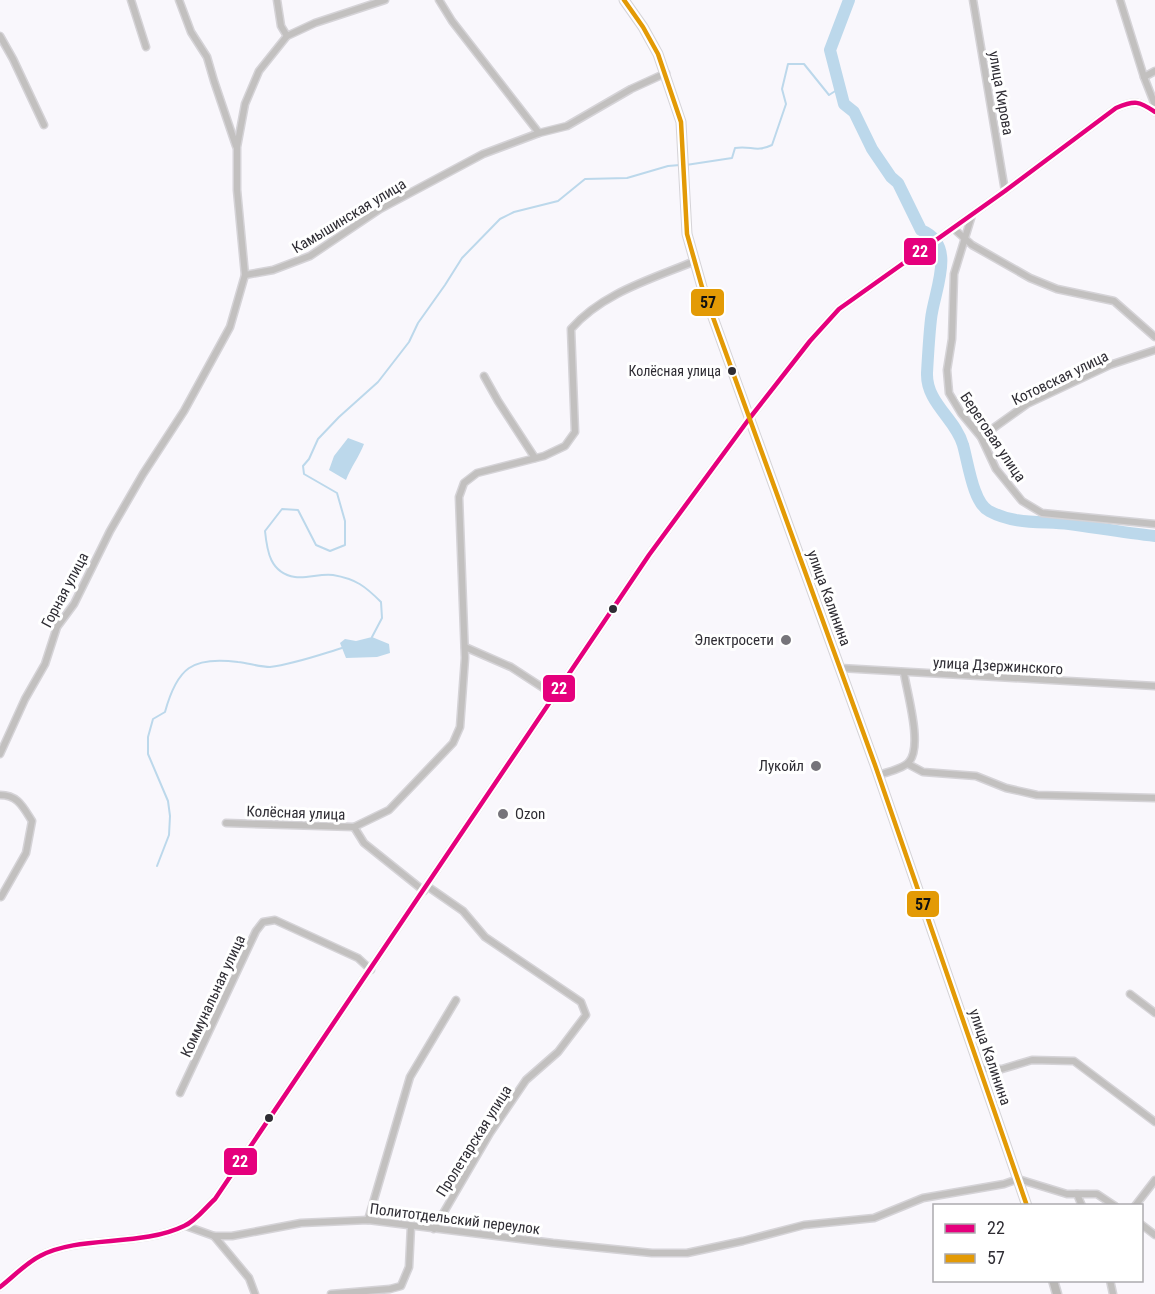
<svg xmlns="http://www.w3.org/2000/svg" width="1155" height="1294" viewBox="0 0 1155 1294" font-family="'Roboto Condensed',sans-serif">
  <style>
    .water { fill: #bcd8eb }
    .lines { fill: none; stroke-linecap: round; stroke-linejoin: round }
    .stream { stroke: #bcd8eb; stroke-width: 2 }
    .river { stroke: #bcd8eb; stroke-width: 12 }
    .minor-casing { stroke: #d5d3d7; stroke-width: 9 }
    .major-casing { stroke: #d5d3d7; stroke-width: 11 }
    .minor { stroke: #c2c0bf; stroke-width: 6 }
    .major { stroke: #bbb9b7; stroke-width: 8 }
    .bus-1-casing { stroke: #fff; stroke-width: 9 }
    .bus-2-casing { stroke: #fff; stroke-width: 9 }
    .bus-1 { stroke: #e5007d; stroke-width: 4.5 }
    .bus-2 { stroke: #e39a05; stroke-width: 4.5 }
    .bus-dot { fill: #2f2d34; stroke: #fff; stroke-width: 2 }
    .poi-dot { fill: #76747a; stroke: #fff; stroke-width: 2 }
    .labels { text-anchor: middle; stroke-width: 6; stroke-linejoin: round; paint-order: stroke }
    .bus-label { font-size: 14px; fill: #2f2d34; stroke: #fff; text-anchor: end }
    .street-label { font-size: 15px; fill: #2f2d34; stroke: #fff }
    .poi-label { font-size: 15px; fill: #2f2d34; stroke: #fff; text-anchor: end }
    .line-badge { stroke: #fff; stroke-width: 2 }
    .badge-label { font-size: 16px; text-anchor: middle; font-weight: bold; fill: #fff }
    .pale-badge-label { font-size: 16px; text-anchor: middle; font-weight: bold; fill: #111 }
  </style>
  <rect width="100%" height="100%" fill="#f9f7fc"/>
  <!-- water -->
  <g class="water">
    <path d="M 348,438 L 364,444 C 359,457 351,467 346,480 L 329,470 L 334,456 Z"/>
    <path d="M 372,637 L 389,644 L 390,653 L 377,657 L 346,658 L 340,643 L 345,639 L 356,641 Z"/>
  </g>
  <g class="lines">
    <!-- stream -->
    <g class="stream">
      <path d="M 686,165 L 732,158 L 735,148 C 751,145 755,153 772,145 L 786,104 L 782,89 L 788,64 L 804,64 L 829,95 L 840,88"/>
      <path d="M 372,637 L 382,618 L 381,602 C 365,586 356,579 333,575 C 321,573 307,579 295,577 C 270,573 267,551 265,531 L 282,509 L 298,510 L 316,545 L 330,551 L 345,545 L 345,521 L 337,493 L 304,474 L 303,466 L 309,459 L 318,439 L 339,417 L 378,382 L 409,342 L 418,323 L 445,285 L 462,258 L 500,219 L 514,212 L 558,201 L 585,179 L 627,178 L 668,166 L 680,165"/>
      <path d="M 157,866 L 169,835 L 170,816 L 168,801 L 148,754 L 148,737 L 153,719 L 165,712 C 177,668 192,656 238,662 C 248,663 260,667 270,667 C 294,664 319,655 342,648"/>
    </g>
    <!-- river -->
    <path class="river" d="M 849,0 L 830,50 L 844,104 L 854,112 L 872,149 L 891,177 L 898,183 L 921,230 C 958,245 934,290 931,319 C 929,337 928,355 927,373 C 926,403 956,419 963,445 C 968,462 973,503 989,511 C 1015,525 1042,521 1069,524 C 1098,528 1126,533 1155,536"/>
    <!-- minor casing -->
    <g class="minor-casing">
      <g id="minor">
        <path d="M 131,0 L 146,47"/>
        <path d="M 179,0 L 191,32 L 207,57 L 214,81 L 236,146"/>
        <path d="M 277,0 L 281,26 L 287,36"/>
        <path d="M 439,0 L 452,21 L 539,133"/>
        <path d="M 973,0 L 1005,191"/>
        <path d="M 1120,0 L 1144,77 L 1155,105"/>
        <path d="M 0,36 L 13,59 L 44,125"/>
        <path d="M 1144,77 L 1155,71"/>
        <path d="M 972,215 L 954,274 L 952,339 L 947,370 L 949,393 L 961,413 L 981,437 L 996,469 L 1022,501 L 1042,513 L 1155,524"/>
        <path d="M 953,228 L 972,245 L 1030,278 L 1057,289 L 1114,301 L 1155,337"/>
        <path d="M 245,275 L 273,270 L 310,256 L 380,209 L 483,154 L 539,133 L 567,126 L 631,89 L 666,73"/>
        <path d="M 484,376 L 498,401 L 535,458"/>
        <path d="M 981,437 L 1027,404 L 1110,365 L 1155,350"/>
        <path d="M 465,647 L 511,667 L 554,695"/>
        <path d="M 840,668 L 1155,686"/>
        <path d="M 0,754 L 25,699 L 45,664 L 57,627 L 74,604 L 110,531 L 143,474 L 184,411 L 230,327 L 245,275 L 237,190 L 237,147 L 245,104 L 259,71 L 287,36 L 315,23 L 385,0"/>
        <path d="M 908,764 L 923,772 L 976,776 L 1006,788 L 1037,795 L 1155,798"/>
        <path d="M 879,775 C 887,772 903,769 909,762 C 923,746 907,693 904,673"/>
        <path d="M 0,795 C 18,795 23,807 32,821 L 26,853 L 1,897"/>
        <path d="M 226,823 L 354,827 L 389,810 L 453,743 L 460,727 L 465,658 L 459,497 L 464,483 L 477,473 L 544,456 L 565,446 L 575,432 L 571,329 C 602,293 652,279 695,261"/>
        <path d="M 354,827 L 364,843 L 424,891"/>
        <path d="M 427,886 L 463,911 L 485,937 L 581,1002 L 586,1015 L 558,1052 L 526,1080 L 490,1133 L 434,1229"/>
        <path d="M 1130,994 L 1155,1013"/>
        <path d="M 979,1066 L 983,1069 L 1002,1069 L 1032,1060 L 1074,1061 L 1155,1122"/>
        <path d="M 180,1093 L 256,931 L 263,922 L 275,920 L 358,958 L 371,970"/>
        <path d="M 1077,1194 L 1082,1206"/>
        <path d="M 1135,1206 L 1155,1180"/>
        <path d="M 368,1220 L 410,1077 L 456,1000"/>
        <path d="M 1142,1225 L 1155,1235"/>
        <path d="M 186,1226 L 214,1236 L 232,1236 L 301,1223 L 368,1220 L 553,1243 L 652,1253 L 687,1253 L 743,1241 L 804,1225 L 874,1218 L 923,1198 L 1004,1184 L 1018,1179 L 1067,1194 L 1097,1194 L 1115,1206"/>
        <path d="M 214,1236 L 249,1278 L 255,1294"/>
        <path d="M 1110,1280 L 1113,1294"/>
        <path d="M 0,1287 C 13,1277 26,1263 40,1256 C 79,1235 141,1247 184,1226 C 196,1221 206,1207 215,1199 L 649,555 L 749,419 L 810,341 L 839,309 L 1005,191 L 1116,108 C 1135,100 1139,101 1155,112"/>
        <path d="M 331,1294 L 390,1289 L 401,1286 L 409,1267 L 411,1226"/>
      </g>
    </g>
    <!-- major casing -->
    <g class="major-casing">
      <g id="major">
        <path d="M 624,0 L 643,27 L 658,54 L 681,122 L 687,234 L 702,287 L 875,765 L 1027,1206"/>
        <path d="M 1053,1280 L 1057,1294"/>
      </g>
    </g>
    <!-- minor -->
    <use href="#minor" class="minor"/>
    <!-- major -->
    <use href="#major" class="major"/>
    <!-- bus-1 casing -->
    <g class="bus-1-casing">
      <path id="bus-1" d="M 0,1287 C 13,1277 26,1263 40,1256 C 79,1235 141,1247 184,1226 C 196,1221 206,1207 215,1199 L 649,555 L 749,419 L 810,341 L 839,309 L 1005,191 L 1116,108 C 1135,100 1139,101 1155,112"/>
    </g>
    <!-- bus-2 casing -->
    <g class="bus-2-casing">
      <path id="bus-2" d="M 624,0 L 643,27 L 658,54 L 681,122 L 687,234 L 702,287 L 875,765 L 1027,1206"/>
    </g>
    <!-- bus-1 -->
    <use href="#bus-1" class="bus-1"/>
    <!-- bus-2 -->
    <use href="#bus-2" class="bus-2"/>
  </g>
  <!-- markers -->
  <g class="bus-dot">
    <circle cx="732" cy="371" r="5"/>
    <circle cx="613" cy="609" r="5"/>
    <circle cx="269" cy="1118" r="5"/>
  </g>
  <g class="poi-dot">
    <circle cx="786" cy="640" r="6"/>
    <circle cx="816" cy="766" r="6"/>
    <circle cx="503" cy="814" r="6"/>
  </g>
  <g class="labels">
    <!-- bus labels -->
    <g class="bus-label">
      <text x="721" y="376">Колёсная улица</text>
    </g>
    <!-- street labels -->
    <g class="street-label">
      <text transform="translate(1001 93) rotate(80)" y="5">улица Кирова</text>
      <text transform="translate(349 216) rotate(-31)" y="5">Камышинская улица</text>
      <text transform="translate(1060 378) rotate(-26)" y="5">Котовская улица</text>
      <text transform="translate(993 437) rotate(56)" y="5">Береговая улица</text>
      <text transform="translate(65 590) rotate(-62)" y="5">Горная улица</text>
      <text transform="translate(829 598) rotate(70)" y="5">улица Калинина</text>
      <text transform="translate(998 666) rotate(3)" y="5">улица Дзержинского</text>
      <text transform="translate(296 813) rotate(2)" y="5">Колёсная улица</text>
      <text transform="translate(213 996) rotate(-65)" y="5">Коммунальная улица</text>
      <text transform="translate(990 1057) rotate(71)" y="5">улица Калинина</text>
      <text transform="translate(474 1141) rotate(-58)" y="5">Пролетарская улица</text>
      <text transform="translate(455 1219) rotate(7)" y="5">Политотдельский переулок</text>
    </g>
    <!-- poi labels -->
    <g class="poi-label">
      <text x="774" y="645">Электросети</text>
      <text x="804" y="771">Лукойл</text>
      <text x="515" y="819" text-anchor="start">Ozon</text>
    </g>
  </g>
  <g class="line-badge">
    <rect x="903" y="237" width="34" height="29" rx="6" fill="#e5007d"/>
    <rect x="690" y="288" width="35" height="29" rx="6" fill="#e39a05"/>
    <rect x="542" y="674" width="34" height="29" rx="6" fill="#e5007d"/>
    <rect x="906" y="890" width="34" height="28" rx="6" fill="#e39a05"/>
    <rect x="223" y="1147" width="35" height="29" rx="6" fill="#e5007d"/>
  </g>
  <g class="badge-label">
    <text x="920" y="257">22</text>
    <text x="559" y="694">22</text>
    <text x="240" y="1167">22</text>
  </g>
  <g class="pale-badge-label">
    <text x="708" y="308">57</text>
    <text x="923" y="910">57</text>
  </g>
  <!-- legend -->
  <rect x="933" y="1204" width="210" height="78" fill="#ffffff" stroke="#acabae" stroke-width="1.5"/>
  <rect x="945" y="1224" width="30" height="9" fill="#e5007d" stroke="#acabae" stroke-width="1.5"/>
  <text x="987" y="1234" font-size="18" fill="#2f2d34">22</text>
  <rect x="945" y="1254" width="30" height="9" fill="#e39a05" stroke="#acabae" stroke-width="1.5"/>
  <text x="987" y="1264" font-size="18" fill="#2f2d34">57</text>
</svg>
